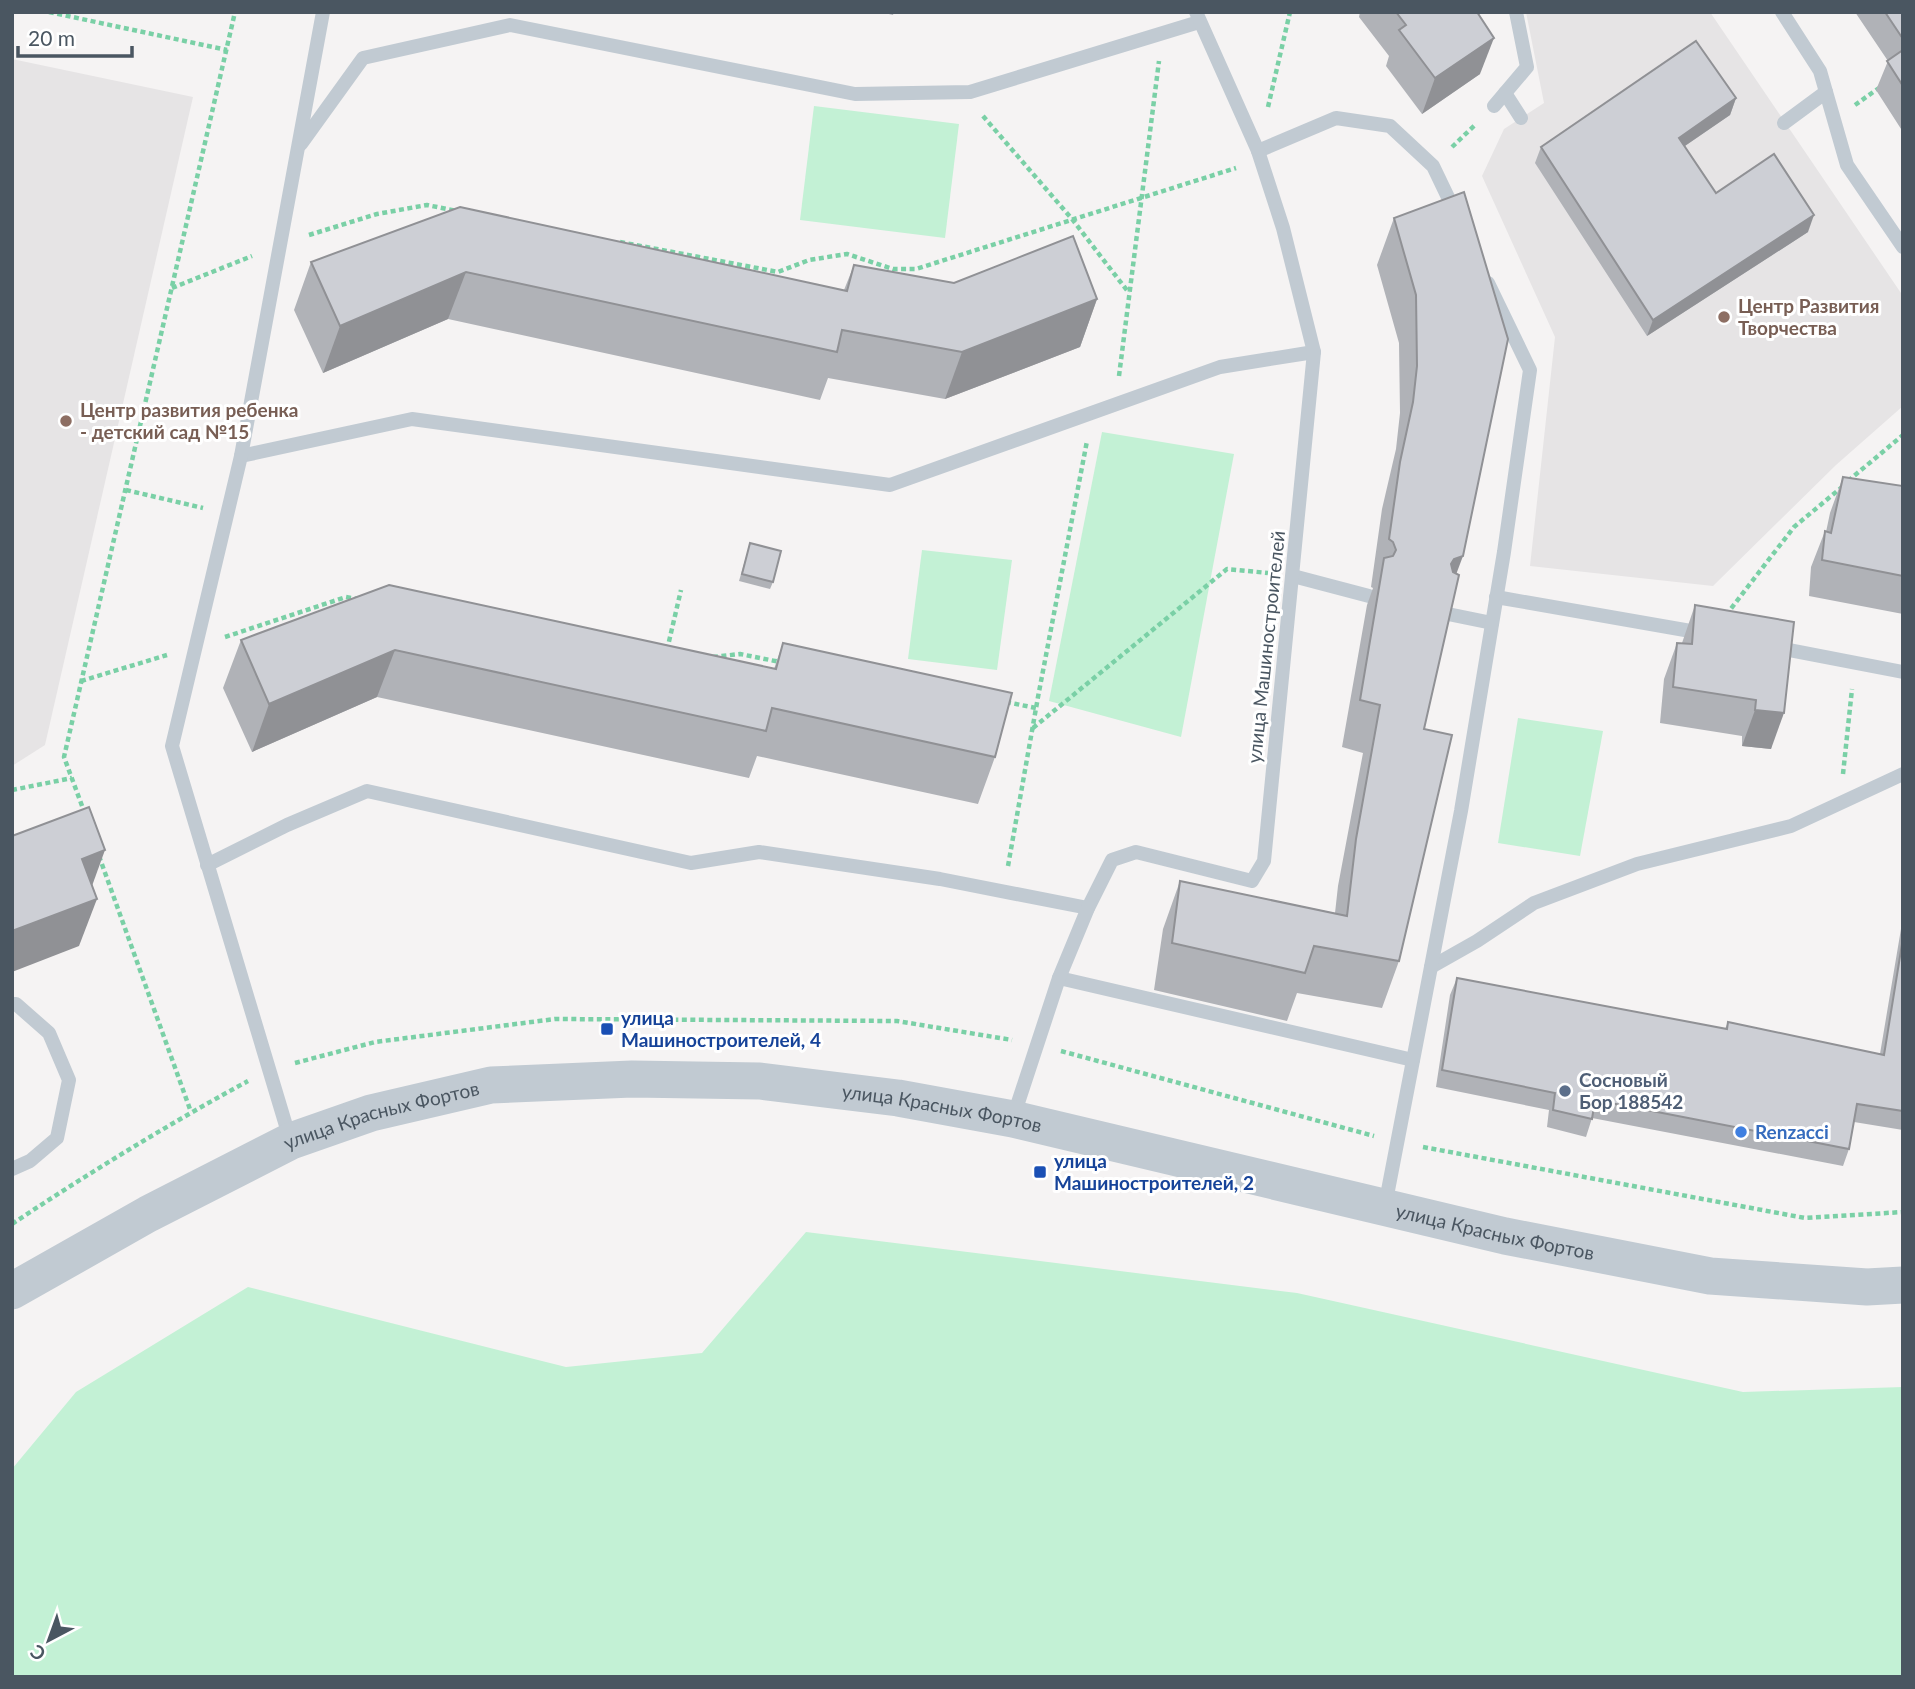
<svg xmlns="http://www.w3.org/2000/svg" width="1915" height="1689" viewBox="0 0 1915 1689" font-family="Lato,sans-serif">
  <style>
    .education { fill: #e6e4e5 }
    .green { fill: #c3f1d5 }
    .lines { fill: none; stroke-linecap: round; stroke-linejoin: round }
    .path { stroke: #7ad0a6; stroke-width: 4.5; stroke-dasharray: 5 3.5; stroke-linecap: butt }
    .service { stroke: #c1cad2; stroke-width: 14 }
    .tertiary { stroke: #c1cad2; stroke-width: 37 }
    .wall { fill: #b0b2b7 }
    .shaded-wall { fill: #909195 }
    .building { fill: #cdcfd5; stroke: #909195; stroke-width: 2 }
    .education-dot { fill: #8d6e63; stroke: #fff; stroke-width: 2.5 }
    .transit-dot { fill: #1a4fb4; stroke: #fff; stroke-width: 2.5 }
    .service-dot { fill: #5c6f8a; stroke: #fff; stroke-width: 2.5 }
    .shop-dot { fill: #3f7fe0; stroke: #fff; stroke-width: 2.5 }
    .labels { text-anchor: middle; stroke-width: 6; stroke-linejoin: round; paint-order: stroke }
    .education-label { font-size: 19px; font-weight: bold; fill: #785e54; stroke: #fff; text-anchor: start }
    .street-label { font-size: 19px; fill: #4a5661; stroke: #fff }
    .transit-label { font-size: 19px; font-weight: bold; fill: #164399; stroke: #fff; text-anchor: start }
    .service-label { font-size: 19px; font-weight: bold; fill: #4e5e75; stroke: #fff; text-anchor: start }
    .shop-label { font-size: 19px; font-weight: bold; fill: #366cbe; stroke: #fff; text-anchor: start }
  </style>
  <rect width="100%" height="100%" fill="#f5f3f3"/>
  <!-- education -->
  <g class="education">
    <path d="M 1526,12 L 1710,12 L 1903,296 L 1903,406 L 1836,465 L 1713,586 L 1530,566 L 1555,337 L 1482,176 L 1504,129 L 1544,103 Z"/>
    <path d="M 12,59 L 193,97 L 45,745 L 12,766 Z"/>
  </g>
  <!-- green -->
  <g class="green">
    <path d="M 814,106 L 959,124 L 945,238 L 800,220 Z"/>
    <path d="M 1102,432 L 1234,454 L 1181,737 L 1049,701 Z"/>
    <path d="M 922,550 L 1012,560 L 997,670 L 908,659 Z"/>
    <path d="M 1518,718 L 1603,731 L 1580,856 L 1498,843 Z"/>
    <path d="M 806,1232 L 1297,1293 L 1743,1392 L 1903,1387 L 1903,1677 L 12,1677 L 12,1469 L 76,1392 L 248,1287 L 566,1367 L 702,1353 Z"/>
  </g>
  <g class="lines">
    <!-- path -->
    <g class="path">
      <path d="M 49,12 L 227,50"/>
      <path d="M 1855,105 L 1879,88"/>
      <path d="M 1268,107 L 1290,12"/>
      <path d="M 983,116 L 1072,219 L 1129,293"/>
      <path d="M 1452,147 L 1476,124"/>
      <path d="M 309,235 L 377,214 L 427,205 L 457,211"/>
      <path d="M 620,242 L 778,272 L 809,260 L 847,254 L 893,269 L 916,269 L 1236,168"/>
      <path d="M 172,288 L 252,256"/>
      <path d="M 1119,376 L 1159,61"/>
      <path d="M 1848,481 L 1903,435"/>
      <path d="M 126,490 L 203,508"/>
      <path d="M 1726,615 L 1794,527 L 1842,487"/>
      <path d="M 225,637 L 346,597 L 357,599"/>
      <path d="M 667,650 L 681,590"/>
      <path d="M 713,657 L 740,654 L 780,662"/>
      <path d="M 81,681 L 167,655"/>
      <path d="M 1006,702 L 1036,708"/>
      <path d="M 1033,728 L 1227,569 L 1268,573"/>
      <path d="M 1843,774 L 1852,689"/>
      <path d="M 12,790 L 72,778"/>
      <path d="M 85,814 L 64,757 L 235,12"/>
      <path d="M 99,856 L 191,1112"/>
      <path d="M 1008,866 L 1038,697 L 1087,441"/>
      <path d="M 1061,1051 L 1374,1136"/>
      <path d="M 295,1063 L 375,1042 L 555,1019 L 897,1021 L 1012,1040"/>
      <path d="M 1423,1147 L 1805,1218 L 1903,1212"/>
      <path d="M 12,1224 C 89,1173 167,1125 248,1081"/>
    </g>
    <!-- service -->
    <g class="service">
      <path d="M 1782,12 L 1820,71 L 1847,165 L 1903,247"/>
      <path d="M 1505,93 L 1521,118"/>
      <path d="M 1494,106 L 1527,67 L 1516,12"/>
      <path d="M 1784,123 L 1826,92"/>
      <path d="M 301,144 L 363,58 L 510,25 L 855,94 L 970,92 L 1199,22"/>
      <path d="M 1258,151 L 1336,118 L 1390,126 L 1433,166 L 1456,214"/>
      <path d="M 241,456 L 412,419 L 890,485 L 1220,367 L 1314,352"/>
      <path d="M 1293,576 L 1369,596"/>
      <path d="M 1496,597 L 1702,633"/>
      <path d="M 1443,613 L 1492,623"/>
      <path d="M 1774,647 L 1903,672"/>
      <path d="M 207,865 L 287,825 L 367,791 L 691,863 L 759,852 L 940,879 L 1088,908"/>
      <path d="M 1431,967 L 1477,941 L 1534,903 L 1637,864 L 1791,826 L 1903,774"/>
      <path d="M 1059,978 L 1413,1060"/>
      <path d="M 12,1004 L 16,1004 L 49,1033 L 69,1080 L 57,1138 L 30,1161 L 12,1169"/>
      <path d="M 1013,1118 L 1059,978 L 1088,908 L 1112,860 L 1136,852 L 1252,881 L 1264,861 L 1314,352 L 1283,228 L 1258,151 L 1196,12"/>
      <path d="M 290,1139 L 172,746 L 241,456 L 323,12"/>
      <path d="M 1385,1206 L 1461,811 L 1504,552 L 1530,370 L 1488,283"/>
    </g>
    <!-- tertiary -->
    <path class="tertiary" id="s1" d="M 12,1291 L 148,1214 L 291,1141 L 371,1113 L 491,1085 L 632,1079 L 760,1081 L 898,1098 L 1013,1119 L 1505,1236 L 1710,1276 L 1867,1287 L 1903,1285"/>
  </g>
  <!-- wall -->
  <g class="wall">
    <path d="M 880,12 L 894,12 L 893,15 Z"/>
    <path d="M 1360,12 L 1477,12 L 1480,74 L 1422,114 L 1386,66 L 1389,56 L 1359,17 Z"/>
    <path d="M 1855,12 L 1903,12 L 1903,132 L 1876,90 L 1888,61 Z"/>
    <path d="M 1736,98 L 1730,115 L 1685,146 L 1716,193 L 1808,232 L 1647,336 L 1535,163 L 1541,147 Z"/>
    <path d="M 1464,192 L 1456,574 L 1424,729 L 1399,961 L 1382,1008 L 1297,993 L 1287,1021 L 1154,990 L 1163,929 L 1180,881 L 1335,913 L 1338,886 L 1363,753 L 1342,747 L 1367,605 L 1373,588 L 1371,587 L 1382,509 L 1396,449 L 1400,413 L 1399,343 L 1377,265 L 1394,218 Z"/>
    <path d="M 311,262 L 844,290 L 854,265 L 954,283 L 1097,299 L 1080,347 L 945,399 L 828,378 L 820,400 L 448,319 L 323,373 L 294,310 Z"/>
    <path d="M 1843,477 L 1903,486 L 1903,614 L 1809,596 L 1811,567 L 1825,531 L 1826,532 L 1830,513 Z"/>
    <path d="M 750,543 L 773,582 L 770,589 L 739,581 Z"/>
    <path d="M 1695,605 L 1794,622 L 1771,749 L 1742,746 L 1742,736 L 1660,723 L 1664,679 L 1677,643 L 1682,643 Z"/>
    <path d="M 241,640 L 774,669 L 783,643 L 995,757 L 978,804 L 757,756 L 749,778 L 377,697 L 252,752 L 223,688 Z"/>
    <path d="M 1903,917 L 1903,1130 L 1854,1122 L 1849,1149 L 1843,1166 L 1592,1118 L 1586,1137 L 1547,1127 L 1549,1110 L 1436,1087 L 1450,995 L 1457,978 L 1725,1029 L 1728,1022 L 1880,1054 Z"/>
  </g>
  <!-- shaded-wall -->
  <g class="shaded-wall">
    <path d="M 1494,38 L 1480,74 L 1422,114 L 1435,78 Z"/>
    <path d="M 1736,98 L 1730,115 L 1673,154 L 1679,138 Z"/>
    <path d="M 1814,215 L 1808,232 L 1647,336 L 1653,320 Z"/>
    <path d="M 466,272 L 448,319 L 323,373 L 340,326 Z"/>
    <path d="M 1097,299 L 1080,347 L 945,399 L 962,352 Z"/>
    <path d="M 1463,556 L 1445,604 L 1451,564 L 1454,559 Z"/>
    <path d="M 395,650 L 377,697 L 252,752 L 269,704 Z"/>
    <path d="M 1755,710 L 1784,713 L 1771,749 L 1742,746 Z"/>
    <path d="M 105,850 L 88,897 L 82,859 Z"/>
    <path d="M 97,899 L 79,946 L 12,972 L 12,931 Z"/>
  </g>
  <!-- building -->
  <g class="building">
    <path d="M 1396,12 L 1477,12 L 1494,38 L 1435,78 L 1399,30 L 1406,25 Z"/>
    <path d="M 1885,12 L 1903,12 L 1903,39 Z"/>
    <path d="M 1696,41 L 1736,98 L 1679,138 L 1716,193 L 1774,154 L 1814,215 L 1653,320 L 1541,147 Z"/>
    <path d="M 1903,50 L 1903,86 L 1887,61 Z"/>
    <path d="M 1464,192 L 1508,339 L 1463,556 L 1454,559 L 1451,564 L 1453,572 L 1459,575 L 1424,729 L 1452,735 L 1399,961 L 1314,946 L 1305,973 L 1172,943 L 1180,881 L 1347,916 L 1356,839 L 1380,705 L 1360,700 L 1384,558 L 1393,556 L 1396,550 L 1393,542 L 1389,539 L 1400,462 L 1413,402 L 1417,366 L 1416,295 L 1394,218 Z"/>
    <path d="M 460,207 L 847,291 L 854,265 L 954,283 L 1073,236 L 1097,299 L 962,352 L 842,330 L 837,352 L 466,272 L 340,326 L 311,262 Z"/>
    <path d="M 1843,477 L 1903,486 L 1903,576 L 1822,560 L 1825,531 L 1831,533 Z"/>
    <path d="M 750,543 L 781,551 L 773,582 L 742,574 Z"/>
    <path d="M 389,585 L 776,669 L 783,643 L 1012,693 L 995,757 L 772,708 L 766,731 L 395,650 L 269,704 L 241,640 Z"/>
    <path d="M 1695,605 L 1794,622 L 1784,713 L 1755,710 L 1756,700 L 1673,687 L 1677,643 L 1692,644 Z"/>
    <path d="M 89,807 L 105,850 L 82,859 L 97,899 L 12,931 L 12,836 Z"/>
    <path d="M 1903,938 L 1903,1111 L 1857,1104 L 1849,1149 L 1595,1100 L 1592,1119 L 1553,1110 L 1555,1093 L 1442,1070 L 1457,978 L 1727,1029 L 1728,1022 L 1884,1055 Z"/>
  </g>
  <!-- markers -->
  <g class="education-dot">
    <circle cx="1724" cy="317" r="7"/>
    <circle cx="66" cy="421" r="7"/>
  </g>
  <g class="transit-dot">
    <rect x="600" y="1022" width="14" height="14" rx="3.5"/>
    <rect x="1033" y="1165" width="14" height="14" rx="3.5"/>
  </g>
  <circle class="service-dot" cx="1565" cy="1091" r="7"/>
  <circle class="shop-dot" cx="1741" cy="1132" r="7"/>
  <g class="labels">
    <!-- education labels -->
    <g class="education-label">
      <text x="1738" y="313">Центр Развития<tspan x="1738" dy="22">Творчества</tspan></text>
      <text x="80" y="417">Центр развития ребенка<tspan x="80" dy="22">- детский сад №15</tspan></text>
    </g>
    <!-- street labels -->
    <g class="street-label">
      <text transform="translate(1266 647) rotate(-84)" y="7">улица Машиностроителей</text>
      <text dy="7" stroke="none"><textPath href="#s1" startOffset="978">улица Красных Фортов</textPath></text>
      <text dy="7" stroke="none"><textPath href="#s1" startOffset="411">улица Красных Фортов</textPath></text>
      <text dy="7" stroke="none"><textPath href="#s1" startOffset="1545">улица Красных Фортов</textPath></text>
    </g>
    <!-- transit labels -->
    <g class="transit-label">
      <text x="621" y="1025">улица<tspan x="621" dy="22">Машиностроителей, 4</tspan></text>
      <text x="1054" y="1168">улица<tspan x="1054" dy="22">Машиностроителей, 2</tspan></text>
    </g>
    <!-- service labels -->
    <g class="service-label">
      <text x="1579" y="1087">Сосновый<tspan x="1579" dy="22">Бор 188542</tspan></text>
    </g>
    <!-- shop labels -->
    <g class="shop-label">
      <text x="1755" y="1139">Renzacci</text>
    </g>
  </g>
  <!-- border -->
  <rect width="1915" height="1689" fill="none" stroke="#4a5661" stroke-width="28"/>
  <!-- north arrow -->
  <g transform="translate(49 1640) rotate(221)" stroke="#ffffff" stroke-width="5" paint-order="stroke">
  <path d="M0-5L12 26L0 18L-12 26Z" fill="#4a5661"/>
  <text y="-10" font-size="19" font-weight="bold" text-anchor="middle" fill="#4a5661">С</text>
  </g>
  <!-- scale -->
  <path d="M18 46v10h114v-10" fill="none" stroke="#4a5661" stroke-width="3.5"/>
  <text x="28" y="46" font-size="21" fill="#4a5661" stroke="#ffffff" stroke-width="5" paint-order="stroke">20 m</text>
</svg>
